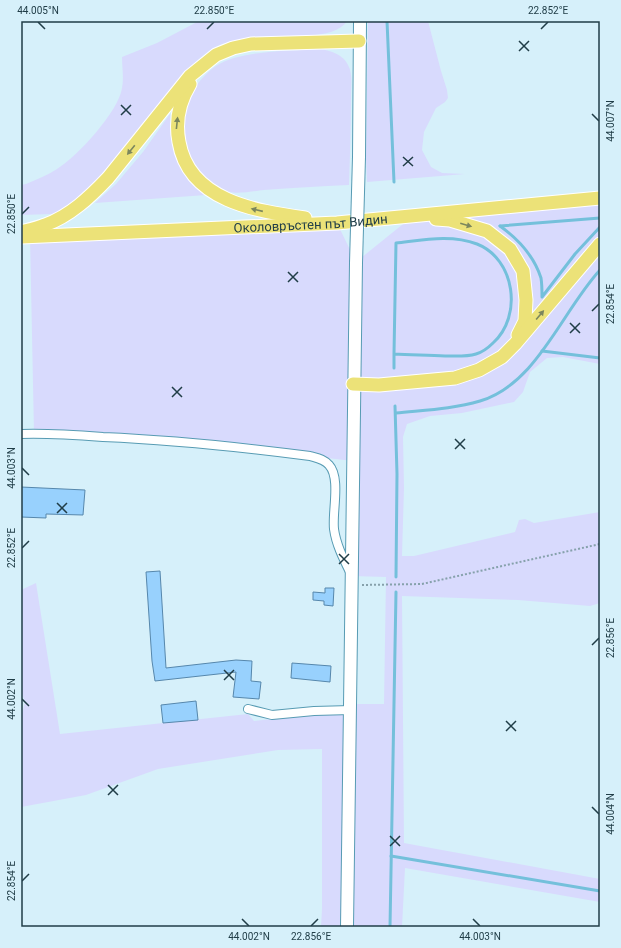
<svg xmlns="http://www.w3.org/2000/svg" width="621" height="948" viewBox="0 0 621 948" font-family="Roboto,sans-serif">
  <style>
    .green { fill: #d8dafd }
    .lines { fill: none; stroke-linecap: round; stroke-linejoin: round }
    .stream { stroke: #74c0db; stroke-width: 3 }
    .building { fill: #98d1fd; stroke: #5687ac }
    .minor-casing { stroke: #579bb3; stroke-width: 10 }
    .secondary-casing { stroke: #579bb3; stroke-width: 14 }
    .primary-casing { stroke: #fff; stroke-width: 15 }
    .path { stroke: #86a1ab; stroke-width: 2; stroke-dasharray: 2 2; stroke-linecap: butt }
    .minor { stroke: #fff; stroke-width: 8 }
    .secondary { stroke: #fff; stroke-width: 12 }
    .primary { stroke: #ece278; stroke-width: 13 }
    .secondary-bridge-casing { stroke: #579bb3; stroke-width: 14; stroke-linecap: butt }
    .secondary-bridge { stroke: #fff; stroke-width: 12 }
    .oneway { fill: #7c875d }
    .ticks { fill: none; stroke: #203d47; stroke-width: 1.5 }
    .labels { text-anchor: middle; stroke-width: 3.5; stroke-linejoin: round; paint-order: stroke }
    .street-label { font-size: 13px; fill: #203d47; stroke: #d6f0fa }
    .neatline { fill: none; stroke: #203d47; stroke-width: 1.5 }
    .ticks-label { font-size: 10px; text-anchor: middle; fill: #203d47 }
  </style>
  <rect width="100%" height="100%" fill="#d6f0fa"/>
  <!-- green -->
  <g class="green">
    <path d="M 199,21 L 347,21 C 335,41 283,35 262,37 C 249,38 235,40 222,44 C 208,49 196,62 185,72 L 95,187 L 60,212 L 52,214 L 21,215 L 21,185 L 26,184 C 37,179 48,175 57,169 C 77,157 119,111 122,88 C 124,78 122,67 122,57 L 157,43 Z"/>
    <path d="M 368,21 L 428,21 L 441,71 L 447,90 L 448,98 L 445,102 L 436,108 L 424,132 L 422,150 L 431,167 L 442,173 L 465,174 L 367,182 L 366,157 Z"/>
    <path d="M 320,49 C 331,51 343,54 348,65 C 353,74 351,85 351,95 C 351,125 350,155 349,185 C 320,186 292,188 264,190 C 255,191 238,194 230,192 C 225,191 219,186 214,184 C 184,167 176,126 190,96 C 195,85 206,73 216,66 C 240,50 291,51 320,49 Z"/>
    <path d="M 170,114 L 173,145 L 193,183 L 206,195 L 95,203 L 116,184 L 143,152 Z"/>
    <path d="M 600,198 L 600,364 L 563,357 L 547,358 L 530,372 L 523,392 L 514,402 L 462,413 L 430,416 L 407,424 L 403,437 L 404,488 L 402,556 L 414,556 L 515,532 L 519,520 L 525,519 L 534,523 L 600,512 L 600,603 L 590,606 L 518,600 L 402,596 L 404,843 L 600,879 L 600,902 L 405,868 L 402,927 L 321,927 L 322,909 L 322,749 L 278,750 L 158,769 L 86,795 L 21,807 L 21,717 L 25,702 L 21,691 L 21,590 L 36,583 L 60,734 L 248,714 L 254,721 L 350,710 L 351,704 L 384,704 L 386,577 L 352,576 L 353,461 L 310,456 L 34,433 L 30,237 L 337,223 L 356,262 L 413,216 Z"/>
  </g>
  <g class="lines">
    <!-- stream -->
    <g class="stream">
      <path d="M 387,21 L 394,182"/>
      <path d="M 500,226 C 518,239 534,256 541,278 C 542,284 542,291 542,297 L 575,254 L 600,227"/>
      <path d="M 500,226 L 600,218"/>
      <path d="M 542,351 L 600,358"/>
      <path d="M 394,354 C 411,355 428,355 445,356 C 455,356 466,357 476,354 C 483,352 488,348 493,343 C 523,316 515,259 477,244 C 451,234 423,240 396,243 L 394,354 L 394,368"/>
      <path d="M 395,406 L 397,474 L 396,577"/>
      <path d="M 396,413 C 424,410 453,409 480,401 C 537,384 562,311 600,270"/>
      <path d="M 391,856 L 600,891"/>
      <path d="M 390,927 L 396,592"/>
    </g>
  </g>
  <!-- building -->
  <g class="building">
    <path d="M 21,487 L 85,490 L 83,515 L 46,514 L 46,518 L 21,517 Z"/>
    <path d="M 160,571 L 166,668 L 236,660 L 252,661 L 251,681 L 261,682 L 259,699 L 233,697 L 236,672 L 155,681 L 152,661 L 146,572 Z"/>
    <path d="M 325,588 L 334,588 L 333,606 L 324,605 L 324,601 L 313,600 L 313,592 L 325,593 Z"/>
    <path d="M 292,663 L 331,666 L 330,682 L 291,678 Z"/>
    <path d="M 196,701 L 198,720 L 163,723 L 161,705 Z"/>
  </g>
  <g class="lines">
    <!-- minor casing -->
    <g class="minor-casing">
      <g id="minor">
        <path d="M 21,434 C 48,433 76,435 103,437 C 172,440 241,447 310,456 C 317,458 324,459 329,465 C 341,478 332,512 334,529 C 336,544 343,558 350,572"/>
        <path d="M 248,709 L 272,715 L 314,711 L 351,710"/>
      </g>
    </g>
    <!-- secondary casing -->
    <g class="secondary-casing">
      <g id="secondary">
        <path d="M 359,157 L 360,21"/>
        <path d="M 347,927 L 356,263"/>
      </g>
    </g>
    <!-- primary casing -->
    <g class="primary-casing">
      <g id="primary">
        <path d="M 190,84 C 179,102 175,121 179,142 C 189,201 256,211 305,218"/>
        <path d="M 436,219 L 450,220 L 487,231 L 510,249 L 523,271 L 526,300 L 525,321 L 518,335"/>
        <path d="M 21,232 C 29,230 38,228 45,225 C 70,216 90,197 108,178 L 190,76 L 216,55 L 233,48 L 251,44 L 359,41"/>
        <path id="s1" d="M 21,237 L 337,223 L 600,198"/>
        <path d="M 353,384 L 379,385 L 455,378 L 479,370 L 502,357 L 515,344 L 600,244"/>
      </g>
    </g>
    <!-- path -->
    <path class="path" d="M 362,585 L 422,584 L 600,544"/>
    <!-- minor -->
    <use href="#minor" class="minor"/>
    <!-- secondary -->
    <use href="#secondary" class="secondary"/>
    <!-- primary -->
    <use href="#primary" class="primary"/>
    <!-- secondary-bridge casing -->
    <g class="secondary-bridge-casing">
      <path id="secondary-bridge" d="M 356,263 L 359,157"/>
    </g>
    <!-- secondary-bridge -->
    <use href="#secondary-bridge" class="secondary-bridge"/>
  </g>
  <!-- one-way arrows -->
  <defs><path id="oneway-solid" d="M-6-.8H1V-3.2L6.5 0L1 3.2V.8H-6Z"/></defs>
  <g class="oneway">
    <use href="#oneway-solid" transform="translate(177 123) rotate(-84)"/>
    <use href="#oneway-solid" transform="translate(131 150) rotate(129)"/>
    <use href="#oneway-solid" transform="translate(257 210) rotate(-167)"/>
    <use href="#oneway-solid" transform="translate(466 225) rotate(16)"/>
    <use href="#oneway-solid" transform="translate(540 315) rotate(-50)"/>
  </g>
  <!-- ticks -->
  <path class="ticks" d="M 38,22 L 45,29M 207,29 L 214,22M 541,29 L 548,22M 519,41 L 529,51M 519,51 L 529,41M 121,105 L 131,115M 592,114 L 599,121M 121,115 L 131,105M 403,157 L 413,166M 403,166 L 413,157M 22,214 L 29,207M 288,272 L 298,282M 288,282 L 298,272M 592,311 L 599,304M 570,323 L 580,333M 570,333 L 580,323M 172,387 L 182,397M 172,397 L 182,387M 455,439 L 465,449M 455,449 L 465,439M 22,468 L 29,475M 57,503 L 67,513M 57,513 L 67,503M 22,548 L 29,541M 339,554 L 349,564M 339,564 L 349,554M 592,645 L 599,638M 224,670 L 234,680M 224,680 L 234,670M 22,699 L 29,706M 506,721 L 516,731M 506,731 L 516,721M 108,785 L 118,795M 108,795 L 118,785M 592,807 L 599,814M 390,836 L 400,846M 390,846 L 400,836M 22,881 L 29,874M 242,919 L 249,926M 473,919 L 480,926M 311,926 L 318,919"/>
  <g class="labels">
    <!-- street labels -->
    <g class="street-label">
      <text dy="5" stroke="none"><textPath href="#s1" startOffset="290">Околовръстен път Видин</textPath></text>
    </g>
  </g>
  <!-- border -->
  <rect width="621" height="948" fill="none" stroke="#d6f0fa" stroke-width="44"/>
  <rect x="22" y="22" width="577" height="904" class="neatline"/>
  <g class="ticks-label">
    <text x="38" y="14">44.005°N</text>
    <text x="214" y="14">22.850°E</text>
    <text x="548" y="14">22.852°E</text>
    <text transform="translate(610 121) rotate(-90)" y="4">44.007°N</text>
    <text transform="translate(11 214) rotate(-90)" y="4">22.850°E</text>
    <text transform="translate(610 304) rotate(-90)" y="4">22.854°E</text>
    <text transform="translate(11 468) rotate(-90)" y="4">44.003°N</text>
    <text transform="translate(11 548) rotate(-90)" y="4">22.852°E</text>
    <text transform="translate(610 638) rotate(-90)" y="4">22.856°E</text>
    <text transform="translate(11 699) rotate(-90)" y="4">44.002°N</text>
    <text transform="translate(610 814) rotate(-90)" y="4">44.004°N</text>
    <text transform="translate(11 881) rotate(-90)" y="4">22.854°E</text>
    <text x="249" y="940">44.002°N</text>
    <text x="311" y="940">22.856°E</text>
    <text x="480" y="940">44.003°N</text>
  </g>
</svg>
